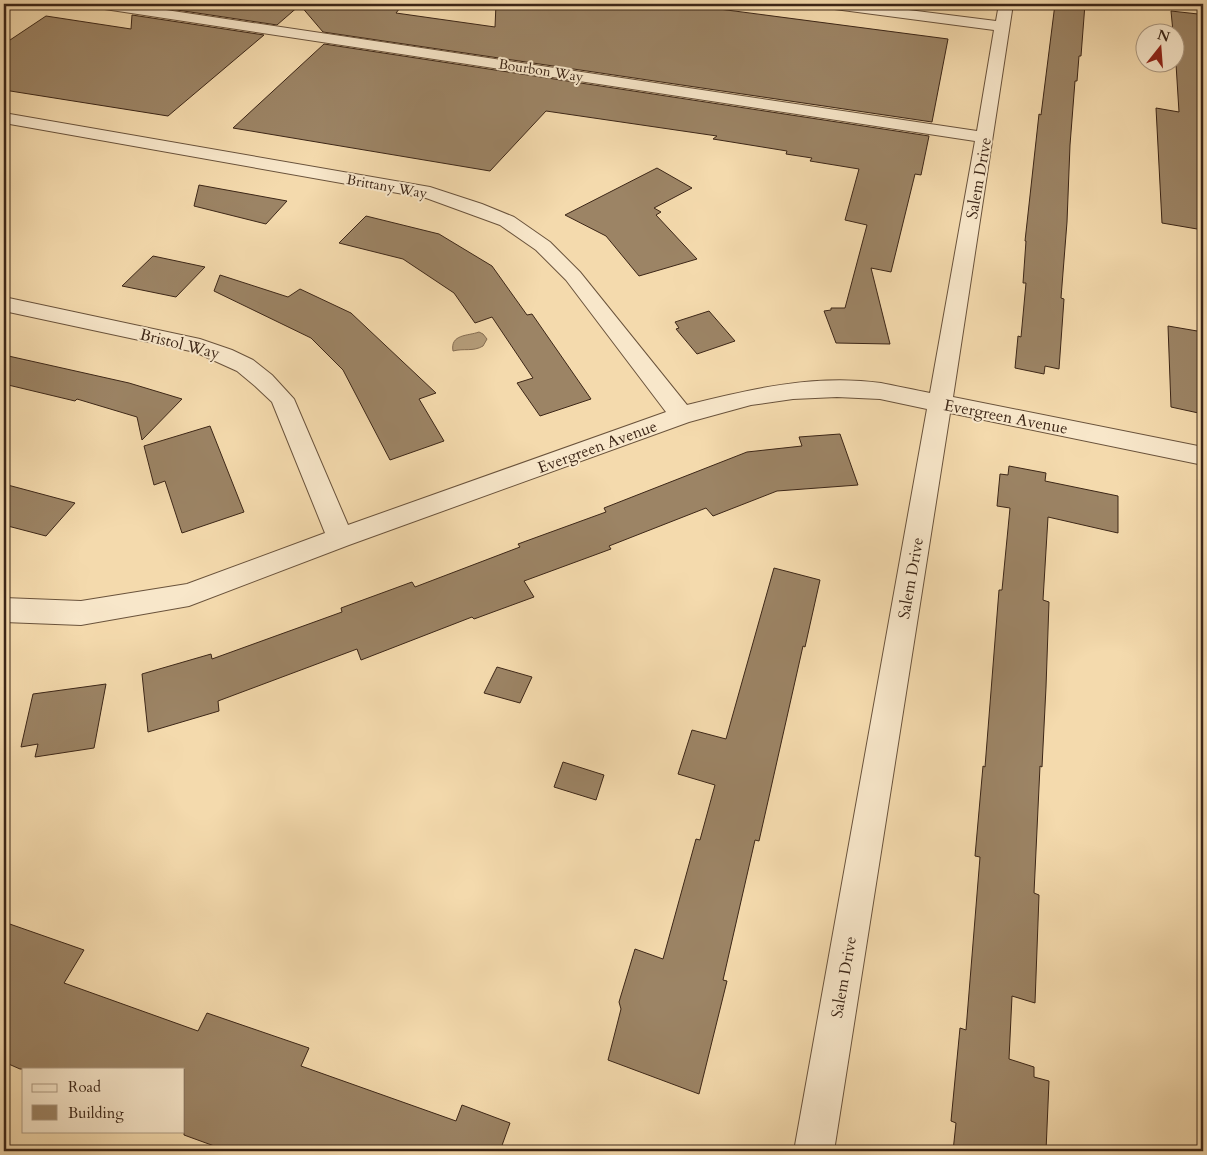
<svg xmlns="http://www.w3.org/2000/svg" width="1207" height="1155" viewBox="0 0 1207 1155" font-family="Cardo,serif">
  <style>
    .water { fill: #b59d7a; stroke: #856d52 }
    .building { fill: #9c8465; stroke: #3c2617 }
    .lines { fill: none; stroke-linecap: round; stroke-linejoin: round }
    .minor-casing { stroke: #6a533c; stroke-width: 2 }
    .minor { fill: #f8e7ca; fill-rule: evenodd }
    .labels { text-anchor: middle; stroke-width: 4; stroke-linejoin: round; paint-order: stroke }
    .far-street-label { font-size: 14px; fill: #3c2617; stroke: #f8e7ca }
    .street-label { font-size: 16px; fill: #3c2617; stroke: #f8e7ca }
  </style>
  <rect width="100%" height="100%" fill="#f4daad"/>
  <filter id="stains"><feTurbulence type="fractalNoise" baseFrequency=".004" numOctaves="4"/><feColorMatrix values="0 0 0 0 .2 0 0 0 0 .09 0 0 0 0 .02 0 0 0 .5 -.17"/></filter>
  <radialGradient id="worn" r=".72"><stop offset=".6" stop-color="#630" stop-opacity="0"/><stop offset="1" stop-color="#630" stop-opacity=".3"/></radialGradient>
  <!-- water -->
  <path class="water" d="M 479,332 L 483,334 L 487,339 L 483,346 C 473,352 464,348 453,351 C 450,334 468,336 479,332 Z"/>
  <!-- building -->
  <g class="building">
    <path d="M 137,4 L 368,4 L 400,8 L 396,13 L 495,27 L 496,4 L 681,4 L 948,39 L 932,122 L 323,32 L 300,5 L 277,25 Z"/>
    <path d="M 1055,4 L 1085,4 L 1081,56 L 1079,56 L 1077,81 L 1075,81 L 1070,145 L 1067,222 L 1061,298 L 1064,299 L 1059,369 L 1045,366 L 1044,374 L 1015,368 L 1018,336 L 1021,337 L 1026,283 L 1023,283 L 1026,241 L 1025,241 L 1039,114 L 1041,115 Z"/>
    <path d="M 1171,11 L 1198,14 L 1203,65 L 1203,230 L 1162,223 L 1156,108 L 1179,112 L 1174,32 L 1173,32 Z"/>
    <path d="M 132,15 L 264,35 L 168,116 L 4,90 L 4,44 L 46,16 L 131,29 Z"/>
    <path d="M 324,44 L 929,136 L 921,175 L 915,174 L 891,272 L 871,268 L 890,344 L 836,343 L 824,311 L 831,310 L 831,308 L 845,308 L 867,225 L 845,220 L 859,169 L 810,161 L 812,158 L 786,154 L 787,151 L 713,139 L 717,136 L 546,111 L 490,171 L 233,128 Z"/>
    <path d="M 657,168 L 692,188 L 654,208 L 661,212 L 656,215 L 697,259 L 639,276 L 606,236 L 565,215 Z"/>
    <path d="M 199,185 L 287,201 L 266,224 L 194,206 Z"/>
    <path d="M 366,216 L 439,234 L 492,266 L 527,315 L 532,314 L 591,399 L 540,416 L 517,383 L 533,378 L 492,317 L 475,323 L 454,293 L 403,259 L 339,243 Z"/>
    <path d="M 153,256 L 205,267 L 176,297 L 122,286 Z"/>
    <path d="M 220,275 L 288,297 L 300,289 L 351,313 L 436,393 L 419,399 L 444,441 L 390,460 L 343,370 L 311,338 L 214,291 Z"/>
    <path d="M 709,311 L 735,341 L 697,354 L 676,329 L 679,328 L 675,322 Z"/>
    <path d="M 1168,326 L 1203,332 L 1203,414 L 1171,407 Z"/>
    <path d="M 4,355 L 129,383 L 182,399 L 142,440 L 137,417 L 77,399 L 75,401 L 4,384 Z"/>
    <path d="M 210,426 L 244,512 L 182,533 L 165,481 L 154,485 L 144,446 Z"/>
    <path d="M 840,434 L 858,485 L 777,491 L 713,516 L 706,508 L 609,546 L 611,549 L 524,581 L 534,597 L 474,619 L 472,617 L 361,660 L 357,649 L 218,701 L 219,711 L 148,732 L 142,674 L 211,654 L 212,659 L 342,612 L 341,608 L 412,582 L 415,587 L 520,547 L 518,544 L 606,512 L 604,508 L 747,452 L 802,446 L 799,437 Z"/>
    <path d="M 1009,466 L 1046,473 L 1045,481 L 1118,496 L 1118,533 L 1048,517 L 1043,600 L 1049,602 L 1046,687 L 1042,767 L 1040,766 L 1034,893 L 1039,895 L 1035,1003 L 1012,996 L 1009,1059 L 1034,1067 L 1034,1077 L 1049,1081 L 1046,1151 L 953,1151 L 956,1123 L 951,1121 L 960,1028 L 966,1030 L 980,857 L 975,856 L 983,766 L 985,767 L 999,590 L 1002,590 L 1010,508 L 997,506 L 1000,474 L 1008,475 Z"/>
    <path d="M 4,484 L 75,503 L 46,536 L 4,525 Z"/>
    <path d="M 774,568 L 820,580 L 805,647 L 803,646 L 759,841 L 755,840 L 723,980 L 727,981 L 699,1094 L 608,1060 L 621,1009 L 619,1002 L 635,949 L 663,959 L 696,839 L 700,840 L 715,785 L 678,774 L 692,730 L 726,739 Z"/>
    <path d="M 497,667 L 532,677 L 520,703 L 484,693 Z"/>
    <path d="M 106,684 L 94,748 L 35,757 L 38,744 L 21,747 L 33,694 Z"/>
    <path d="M 563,762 L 604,775 L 596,800 L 554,787 Z"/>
    <path d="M 4,922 L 84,950 L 64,983 L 198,1031 L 207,1013 L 309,1048 L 301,1066 L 456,1121 L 462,1105 L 510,1123 L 500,1151 L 228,1151 L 184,1135 L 184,1069 L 20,1069 L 4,1062 Z"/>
  </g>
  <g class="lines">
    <!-- minor casing -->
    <g class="minor-casing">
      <path id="minor" d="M 91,4 L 126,4 L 977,131 L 994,30 L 827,8 L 822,7 L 820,4 L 861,4 L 996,21 L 999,4 L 1013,4 L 953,397 L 1203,447 L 1203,465 L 950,413 L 834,1151 L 794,1151 L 927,409 L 880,399 L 837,397 L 793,399 L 751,405 L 689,422 L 349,545 L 189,606 L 81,625 L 4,622 L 4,598 L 81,601 L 187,584 L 325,533 L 272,402 L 255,386 L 237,371 L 195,352 L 4,311 L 4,297 L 200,339 L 232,350 L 253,360 L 272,375 L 294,399 L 348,525 L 666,412 L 566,280 L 536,250 L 500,225 L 426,198 L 4,123 L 4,113 L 430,187 L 482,204 L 514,217 L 550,242 L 580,272 L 687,405 C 750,389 815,374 881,383 C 897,386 914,390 930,393 L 975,141 L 98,8 L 93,7 Z"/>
    </g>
    <!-- minor -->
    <use href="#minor" class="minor"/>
  </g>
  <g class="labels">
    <!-- far-street labels -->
    <g class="far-street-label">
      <text transform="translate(541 70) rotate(9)" y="5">Bourbon Way</text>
      <text transform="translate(387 186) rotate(10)" y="5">Brittany Way</text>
    </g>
    <!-- street labels -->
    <g class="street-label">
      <text transform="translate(978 178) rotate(-80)" y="6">Salem Drive</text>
      <text transform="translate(180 343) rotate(14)" y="6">Bristol Way</text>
      <text transform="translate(1006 416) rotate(11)" y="6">Evergreen Avenue</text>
      <text transform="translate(597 446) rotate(-20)" y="6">Evergreen Avenue</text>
      <text transform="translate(910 578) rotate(-80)" y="6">Salem Drive</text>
      <text transform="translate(843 977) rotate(-80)" y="6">Salem Drive</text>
    </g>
  </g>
  <!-- margin -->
  <rect width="1207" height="1155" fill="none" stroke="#f4daad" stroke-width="20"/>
  <rect x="5" y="5" width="1197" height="1145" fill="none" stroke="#3c2617" stroke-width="2.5"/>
  <rect x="10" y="10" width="1187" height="1135" fill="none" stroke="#3c2617"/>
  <!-- legend -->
  <rect x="22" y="1068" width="162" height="65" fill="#f8e7ca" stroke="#ad9a82"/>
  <rect x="32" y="1084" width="25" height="8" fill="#f8e7ca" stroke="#ad9a82"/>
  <text x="68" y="1092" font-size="15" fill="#3c2617">Road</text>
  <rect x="32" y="1105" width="25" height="15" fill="#9c8465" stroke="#ad9a82"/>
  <text x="68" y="1118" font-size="15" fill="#3c2617">Building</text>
  <!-- north arrow -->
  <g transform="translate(1160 48) rotate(17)"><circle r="24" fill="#f8e7ca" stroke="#ad9a82"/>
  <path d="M0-4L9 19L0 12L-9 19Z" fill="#8f2418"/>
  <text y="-8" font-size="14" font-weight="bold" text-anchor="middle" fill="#3c2617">N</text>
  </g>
  <rect width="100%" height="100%" filter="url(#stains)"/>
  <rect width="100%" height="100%" fill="url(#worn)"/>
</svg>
